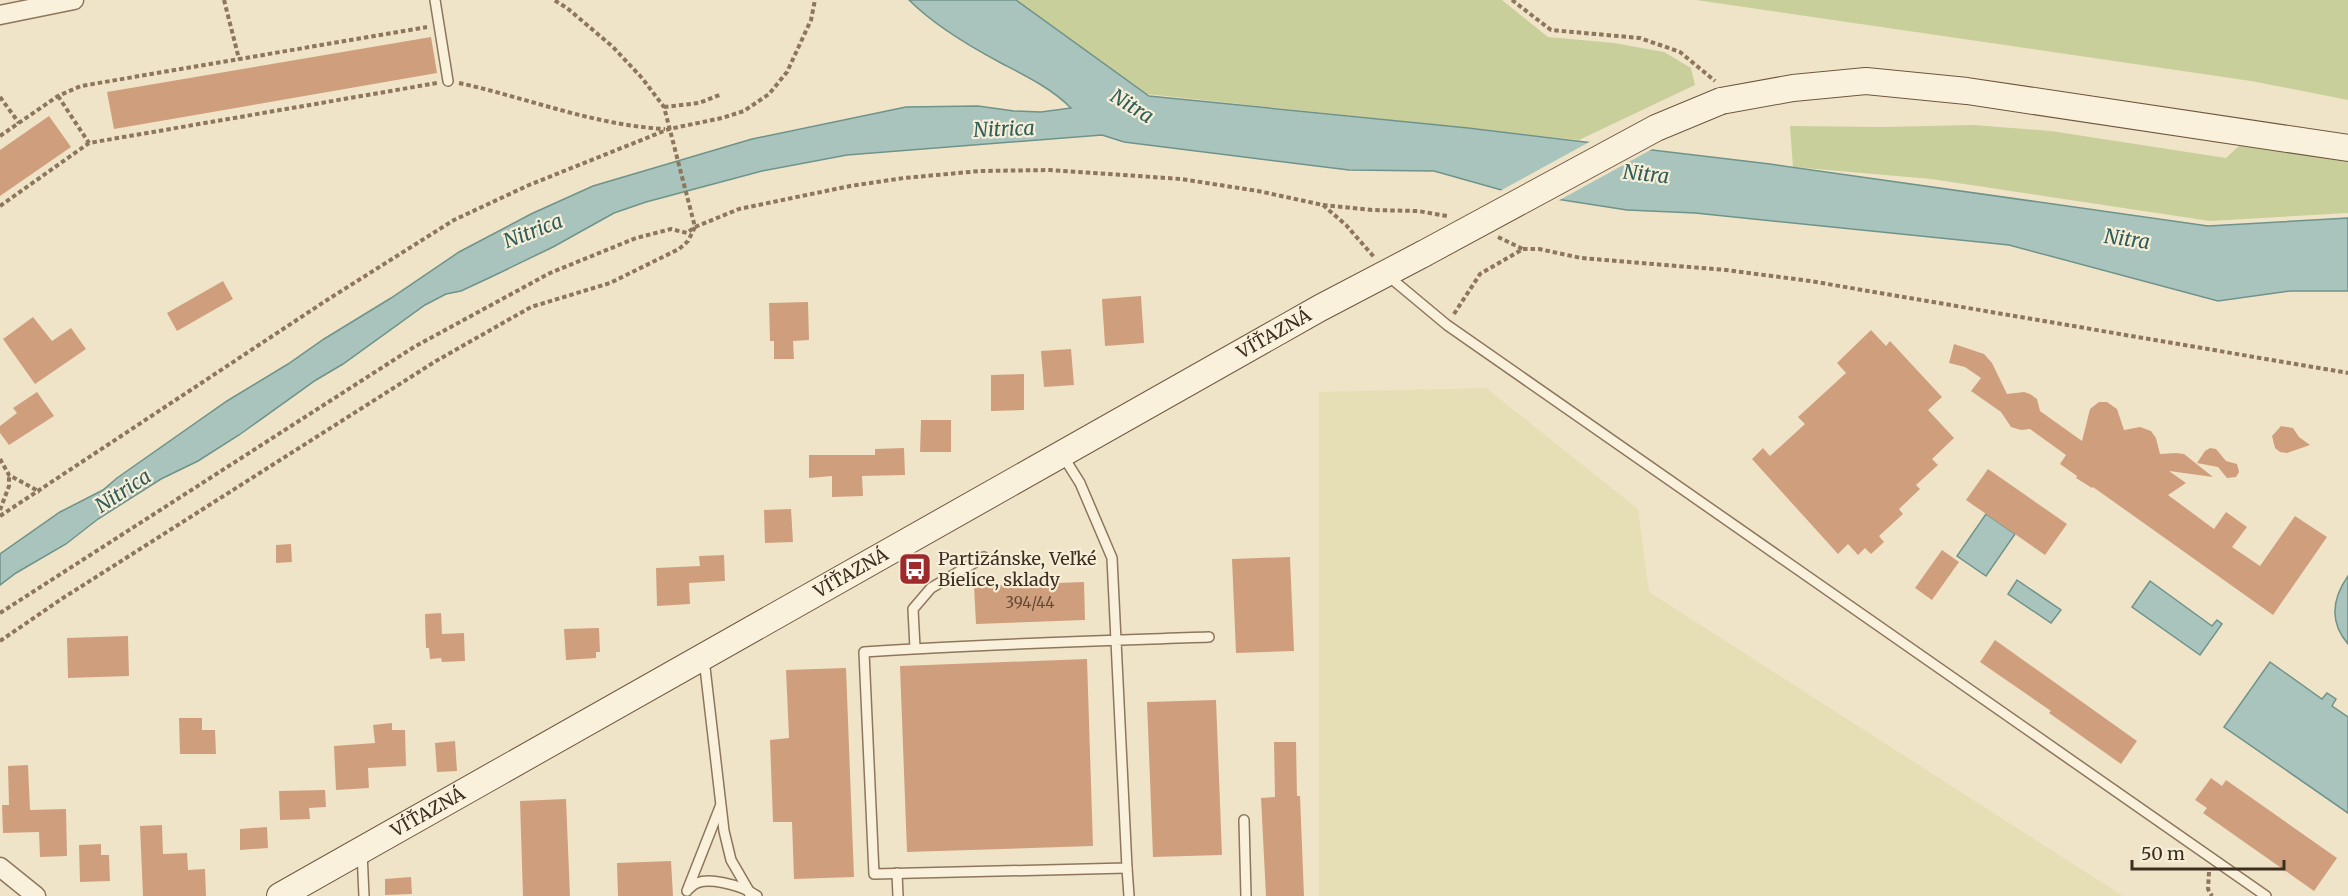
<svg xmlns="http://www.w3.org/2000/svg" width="2348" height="896" viewBox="0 0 2348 896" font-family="Merriweather,serif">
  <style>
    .farmland { fill: #e6deb5 }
    .green { fill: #c9cf9b }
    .water { fill: #a9c4bc; stroke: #6f938a; stroke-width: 1.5 }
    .pier { fill: #f0e4c8 }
    .building { fill: #cf9f7d }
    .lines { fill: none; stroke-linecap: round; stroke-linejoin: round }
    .lane-casing { stroke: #8d765c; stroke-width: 12 }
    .street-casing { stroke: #8d765c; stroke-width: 21 }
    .secondary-casing { stroke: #6f573f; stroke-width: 28 }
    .path { stroke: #8d765c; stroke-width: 4; stroke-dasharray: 4.5 3; stroke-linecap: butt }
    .lane { stroke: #faf1dc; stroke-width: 9 }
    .street { stroke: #faf1dc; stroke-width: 18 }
    .secondary { stroke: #faf1dc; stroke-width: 26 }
    .secondary-bridge-casing { stroke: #6f573f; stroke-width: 28; stroke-linecap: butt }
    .secondary-bridge { stroke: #faf1dc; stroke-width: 26 }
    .labels { text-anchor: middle; stroke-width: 4.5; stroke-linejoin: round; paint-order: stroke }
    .number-label { font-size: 15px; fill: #624a37 }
    .street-label { font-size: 18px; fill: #3d2e20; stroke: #f7eed8 }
    .poi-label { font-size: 18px; fill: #3d2e20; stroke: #f7eed8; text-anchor: start }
    .water-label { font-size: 20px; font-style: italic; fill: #2f5d5a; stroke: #f7eed8 }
  </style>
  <rect width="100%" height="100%" fill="#f0e4c8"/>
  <!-- farmland -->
  <path class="farmland" d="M 1486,388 L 1638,509 L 1649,592 L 2123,896 L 1319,896 L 1319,392 Z"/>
  <!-- green -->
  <g class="green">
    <path d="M 1017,0 L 1502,0 L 1548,37 L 1614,43 L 1664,52 L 1691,68 L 1695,85 L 1579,140 L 1146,94 Z"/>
    <path d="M 1696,0 L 2348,0 L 2348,100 L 2251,81 Z"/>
    <path d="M 1974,125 L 2051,131 L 2226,158 L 2243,142 L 2348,161 L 2348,213 L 2210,221 L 1931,179 L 1793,167 L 1790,126 L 1882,127 Z"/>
  </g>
  <!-- water -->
  <g class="water">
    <path d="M 909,0 L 1016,0 L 1149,96 L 1468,128 L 1770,164 L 2208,226 L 2348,218 L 2348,291 L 2290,291 L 2218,301 L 2009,245 L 1695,213 L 1627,210 L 1505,191 L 1434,171 L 1349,170 L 1124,142 L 1102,135 L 847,155 L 762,171 L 646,202 L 614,213 L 553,247 L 491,277 L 461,291 L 446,294 L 425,305 L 343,364 L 316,380 L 239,435 L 198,461 L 161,479 L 98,519 L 66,544 L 16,573 L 0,585 L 0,554 L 60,512 L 103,490 L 117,478 L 227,401 L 288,364 L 324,339 L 391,298 L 459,252 L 531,214 L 593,186 L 752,139 L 906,107 L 978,106 L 1014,111 L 1041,112 L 1071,108 C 1051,88 1026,76 1001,63 C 969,46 934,25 909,0 Z"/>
    <path d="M 1986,514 L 2015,534 L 1986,576 L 1957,556 Z"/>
    <path d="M 2348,576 L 2348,644 C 2329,622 2332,599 2348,576 Z"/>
    <path d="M 2017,580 L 2061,610 L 2051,623 L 2008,594 Z"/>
    <path d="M 2150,581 L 2212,626 L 2217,620 L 2222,624 L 2200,655 L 2132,607 Z"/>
    <path d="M 2270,662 L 2322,699 L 2327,693 L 2336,699 L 2332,706 L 2348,717 L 2348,813 L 2224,727 Z"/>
  </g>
  <!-- pier -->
  <path class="pier" d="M 1593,140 L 1656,147 L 1556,202 L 1498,192 Z"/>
  <!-- building -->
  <g class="building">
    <path d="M 431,37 L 437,73 L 114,129 L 107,92 Z"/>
    <path d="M 49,116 L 71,147 L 0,196 L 0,150 Z"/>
    <path d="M 223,281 L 233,299 L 177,331 L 167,313 Z"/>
    <path d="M 1141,296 L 1144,343 L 1105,346 L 1102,299 Z"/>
    <path d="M 808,302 L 809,340 L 793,341 L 794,359 L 774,359 L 774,341 L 770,341 L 769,303 Z"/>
    <path d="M 33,317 L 52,341 L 71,328 L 86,349 L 35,384 L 3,339 Z"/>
    <path d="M 1871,330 L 1886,346 L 1890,341 L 1942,397 L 1928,410 L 1954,438 L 1932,459 L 1938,465 L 1916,485 L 1920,489 L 1899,509 L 1903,514 L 1879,536 L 1884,542 L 1871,554 L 1865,548 L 1858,555 L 1848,544 L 1838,554 L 1752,459 L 1763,448 L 1770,456 L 1805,424 L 1798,417 L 1846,373 L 1837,363 Z"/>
    <path d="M 1954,344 L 1984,354 L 1992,363 L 2007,394 L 2024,392 L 2030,394 L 2037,399 L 2040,411 L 2082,441 L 2090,409 L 2099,402 L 2107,402 L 2117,409 L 2124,430 L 2140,427 L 2151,431 L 2156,438 L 2160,454 L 2176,453 L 2184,454 L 2213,477 L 2169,471 L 2186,483 L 2168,495 L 2214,529 L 2226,512 L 2247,527 L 2232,547 L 2260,566 L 2295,516 L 2327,537 L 2273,615 L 2093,487 L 2092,488 L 2076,478 L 2077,476 L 2060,464 L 2066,455 L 2030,429 L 2021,430 L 2011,427 L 2001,412 L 1971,391 L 1981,378 L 1965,367 L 1949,363 Z"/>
    <path d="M 1071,349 L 1074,385 L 1044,387 L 1041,351 Z"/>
    <path d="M 1024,374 L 1024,410 L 991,411 L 991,375 Z"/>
    <path d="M 37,392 L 54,416 L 9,445 L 0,433 L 0,426 L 17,413 L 13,408 Z"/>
    <path d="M 921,420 L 951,420 L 951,452 L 920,452 Z"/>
    <path d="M 2281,426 L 2293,428 L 2299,437 L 2310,445 L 2287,453 L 2280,452 L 2275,448 L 2272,436 Z"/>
    <path d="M 904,448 L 905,475 L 862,476 L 863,496 L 832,497 L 832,476 L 809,478 L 809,455 L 875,455 L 875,449 Z"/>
    <path d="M 2210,448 L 2216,449 L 2226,461 L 2237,464 L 2239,472 L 2236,477 L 2227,478 L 2218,467 L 2197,463 L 2205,451 Z"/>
    <path d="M 1988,469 L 2067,524 L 2045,555 L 1966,500 Z"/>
    <path d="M 791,509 L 793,542 L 765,543 L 764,510 Z"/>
    <path d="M 291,544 L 292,562 L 276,563 L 276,545 Z"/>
    <path d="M 1942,550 L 1959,562 L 1932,600 L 1915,588 Z"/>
    <path d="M 724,555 L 725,581 L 689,583 L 690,604 L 657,606 L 656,568 L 700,566 L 699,556 Z"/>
    <path d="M 1290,557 L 1294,651 L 1236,653 L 1232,559 Z"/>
    <path d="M 1084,582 L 1085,620 L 976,624 L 974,586 Z"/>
    <path d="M 441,613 L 442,634 L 464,633 L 465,661 L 442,662 L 441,658 L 430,659 L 429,648 L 426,648 L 425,614 Z"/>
    <path d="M 599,628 L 600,652 L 596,652 L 596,658 L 566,660 L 564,629 Z"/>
    <path d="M 128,636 L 129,676 L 68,678 L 67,638 Z"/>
    <path d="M 1995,640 L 2137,741 L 2121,764 L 2049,713 L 2051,711 L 1980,662 Z"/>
    <path d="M 1087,659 L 1093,846 L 907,852 L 900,666 Z"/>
    <path d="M 846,668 L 854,877 L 794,879 L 792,822 L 773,822 L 770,740 L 789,738 L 786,670 Z"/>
    <path d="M 1216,700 L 1222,855 L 1153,857 L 1147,702 Z"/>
    <path d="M 179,718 L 202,718 L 202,730 L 215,730 L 216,754 L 180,754 Z"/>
    <path d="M 392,723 L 392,730 L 405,730 L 406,766 L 368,768 L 369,788 L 336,790 L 334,746 L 375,743 L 373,725 Z"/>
    <path d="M 455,741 L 457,771 L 437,772 L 435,743 Z"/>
    <path d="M 1274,742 L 1296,742 L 1297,796 L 1300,796 L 1304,896 L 1266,896 L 1261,798 L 1275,797 Z"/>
    <path d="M 28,765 L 30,810 L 66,809 L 67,856 L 40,857 L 39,832 L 3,833 L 2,805 L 9,805 L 8,766 Z"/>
    <path d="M 2211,778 L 2222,786 L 2226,780 L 2337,858 L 2314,891 L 2203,813 L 2207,808 L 2195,800 Z"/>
    <path d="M 325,790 L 326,807 L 309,808 L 310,819 L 280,820 L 279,791 Z"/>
    <path d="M 566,799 L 570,896 L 523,896 L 520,801 Z"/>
    <path d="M 162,825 L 163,854 L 187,853 L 188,870 L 205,869 L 206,896 L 143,896 L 140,826 Z"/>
    <path d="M 267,827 L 268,848 L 240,850 L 240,829 Z"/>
    <path d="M 101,844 L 101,855 L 109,855 L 110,881 L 80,882 L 79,845 Z"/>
    <path d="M 671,861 L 673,896 L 618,896 L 617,863 Z"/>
    <path d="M 411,877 L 412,894 L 385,895 L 385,879 Z"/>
  </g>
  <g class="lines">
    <!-- lane casing -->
    <g class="lane-casing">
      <g id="lane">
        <path d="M 435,0 L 448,81"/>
        <path d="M 1387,275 L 1447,325 L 2266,896"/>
        <path d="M 1063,456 L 1080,483 L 1112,558 L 1127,868 L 874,874 L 864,652 C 979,644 1094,641 1209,637"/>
        <path d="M 915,648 L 913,609 L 931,588 L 984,557"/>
        <path d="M 704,659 L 724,831 L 731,860 L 749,891 L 750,896"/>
        <path d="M 1244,820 L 1246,896"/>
        <path d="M 362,852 L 364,896"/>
        <path d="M 1127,868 L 1129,896"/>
        <path d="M 897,873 L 898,896"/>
        <path d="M 690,888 C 702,873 743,886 757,896"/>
        <path d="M 687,891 L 720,807"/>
      </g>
    </g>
    <!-- street casing -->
    <g class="street-casing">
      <g id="street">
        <path d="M 0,15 L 74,0"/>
        <path d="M 0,867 L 36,896"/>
      </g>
    </g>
    <!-- secondary casing -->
    <g class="secondary-casing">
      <g id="secondary">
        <path d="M 1721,101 L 1793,88 L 1866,81 L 1967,91 L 2348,148"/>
        <path id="s1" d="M 280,896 L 1320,308 L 1423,254"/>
      </g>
    </g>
    <!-- path -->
    <g class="path">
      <path d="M 224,0 L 239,59"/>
      <path d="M 1512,0 L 1551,30 L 1640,38 L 1680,52 L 1715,81"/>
      <path d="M 459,83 C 528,98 593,125 665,129"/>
      <path d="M 58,96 L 89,143"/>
      <path d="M 0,97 L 19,123"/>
      <path d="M 664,107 L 699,103 L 722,94"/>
      <path d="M 0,136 L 58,96 L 81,86 L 427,27"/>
      <path d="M 1323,205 L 1372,210 L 1418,211 L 1447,216"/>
      <path d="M 0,206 L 89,143 L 437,83"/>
      <path d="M 1498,237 L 1523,249"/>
      <path d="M 1454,314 L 1480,274 L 1523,249 L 1539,249 L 1581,258 L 1726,270 L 1810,281 L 2348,373"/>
      <path d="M 0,459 L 9,475 L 40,492"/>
      <path d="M 0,510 L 9,486 L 9,475"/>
      <path d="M 0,516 L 327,300 L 454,220 L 529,185 L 669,129 L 722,118 L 744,111 L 769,94 L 787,72 L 811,20 L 815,0"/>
      <path d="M 0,613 L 414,347 L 550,273 L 636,238 L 671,229 L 687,233 L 695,227 L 739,209 L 850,186 L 904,178 L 980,171 L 1050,170 L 1181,179 L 1258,191 L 1323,205 L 1346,225 L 1374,257"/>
      <path d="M 0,641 L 63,598 L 436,361 L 531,307 L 610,283 L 679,249 L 688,241 L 695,227 L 664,107 L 642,78 L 613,47 L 567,8 L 554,0"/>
      <path d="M 2209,872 L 2208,889 L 2212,896"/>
    </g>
    <!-- lane -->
    <use href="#lane" class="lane"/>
    <!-- street -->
    <use href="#street" class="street"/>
    <!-- secondary -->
    <use href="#secondary" class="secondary"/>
    <!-- secondary-bridge casing -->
    <g class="secondary-bridge-casing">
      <path id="secondary-bridge" d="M 1423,254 L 1656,128 L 1721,101"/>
    </g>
    <!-- secondary-bridge -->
    <use href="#secondary-bridge" class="secondary-bridge"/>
  </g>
  <!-- icons -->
  <defs>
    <g id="bus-square" transform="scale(1.725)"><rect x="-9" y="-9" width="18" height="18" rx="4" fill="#9e2a2b" stroke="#f7eed8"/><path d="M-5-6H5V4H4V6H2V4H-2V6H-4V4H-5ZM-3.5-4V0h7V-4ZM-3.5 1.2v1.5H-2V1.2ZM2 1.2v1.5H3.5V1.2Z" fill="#fff"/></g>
  </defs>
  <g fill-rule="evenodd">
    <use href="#bus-square" x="915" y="569"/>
  </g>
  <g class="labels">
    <!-- number labels -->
    <g class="number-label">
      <text x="1030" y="608">394/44</text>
    </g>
    <!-- street labels -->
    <g class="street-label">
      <text dy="6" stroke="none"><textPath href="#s1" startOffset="1142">VÍŤAZNÁ</textPath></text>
      <text dy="6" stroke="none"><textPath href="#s1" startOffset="656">VÍŤAZNÁ</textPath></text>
      <text dy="6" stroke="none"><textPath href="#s1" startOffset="170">VÍŤAZNÁ</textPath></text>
    </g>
    <!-- poi labels -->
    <g class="poi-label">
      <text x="938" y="565">Partizánske, Veľké<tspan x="938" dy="21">Bielice, sklady</tspan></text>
    </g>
    <!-- water labels -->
    <g class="water-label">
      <text transform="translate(1132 106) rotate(32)" y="7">Nitra</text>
      <text transform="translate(1004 129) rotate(-2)" y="7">Nitrica</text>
      <text transform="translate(1646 174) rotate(6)" y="7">Nitra</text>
      <text transform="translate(533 231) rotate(-21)" y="7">Nitrica</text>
      <text transform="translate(2127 239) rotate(8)" y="7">Nitra</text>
      <text transform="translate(123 491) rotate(-33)" y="7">Nitrica</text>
    </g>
  </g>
  <!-- scale -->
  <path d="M2132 860v9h152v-9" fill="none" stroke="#3d2e20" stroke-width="3"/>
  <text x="2141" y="860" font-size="18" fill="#3d2e20" stroke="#f7eed8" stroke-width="4.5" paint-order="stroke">50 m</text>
</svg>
